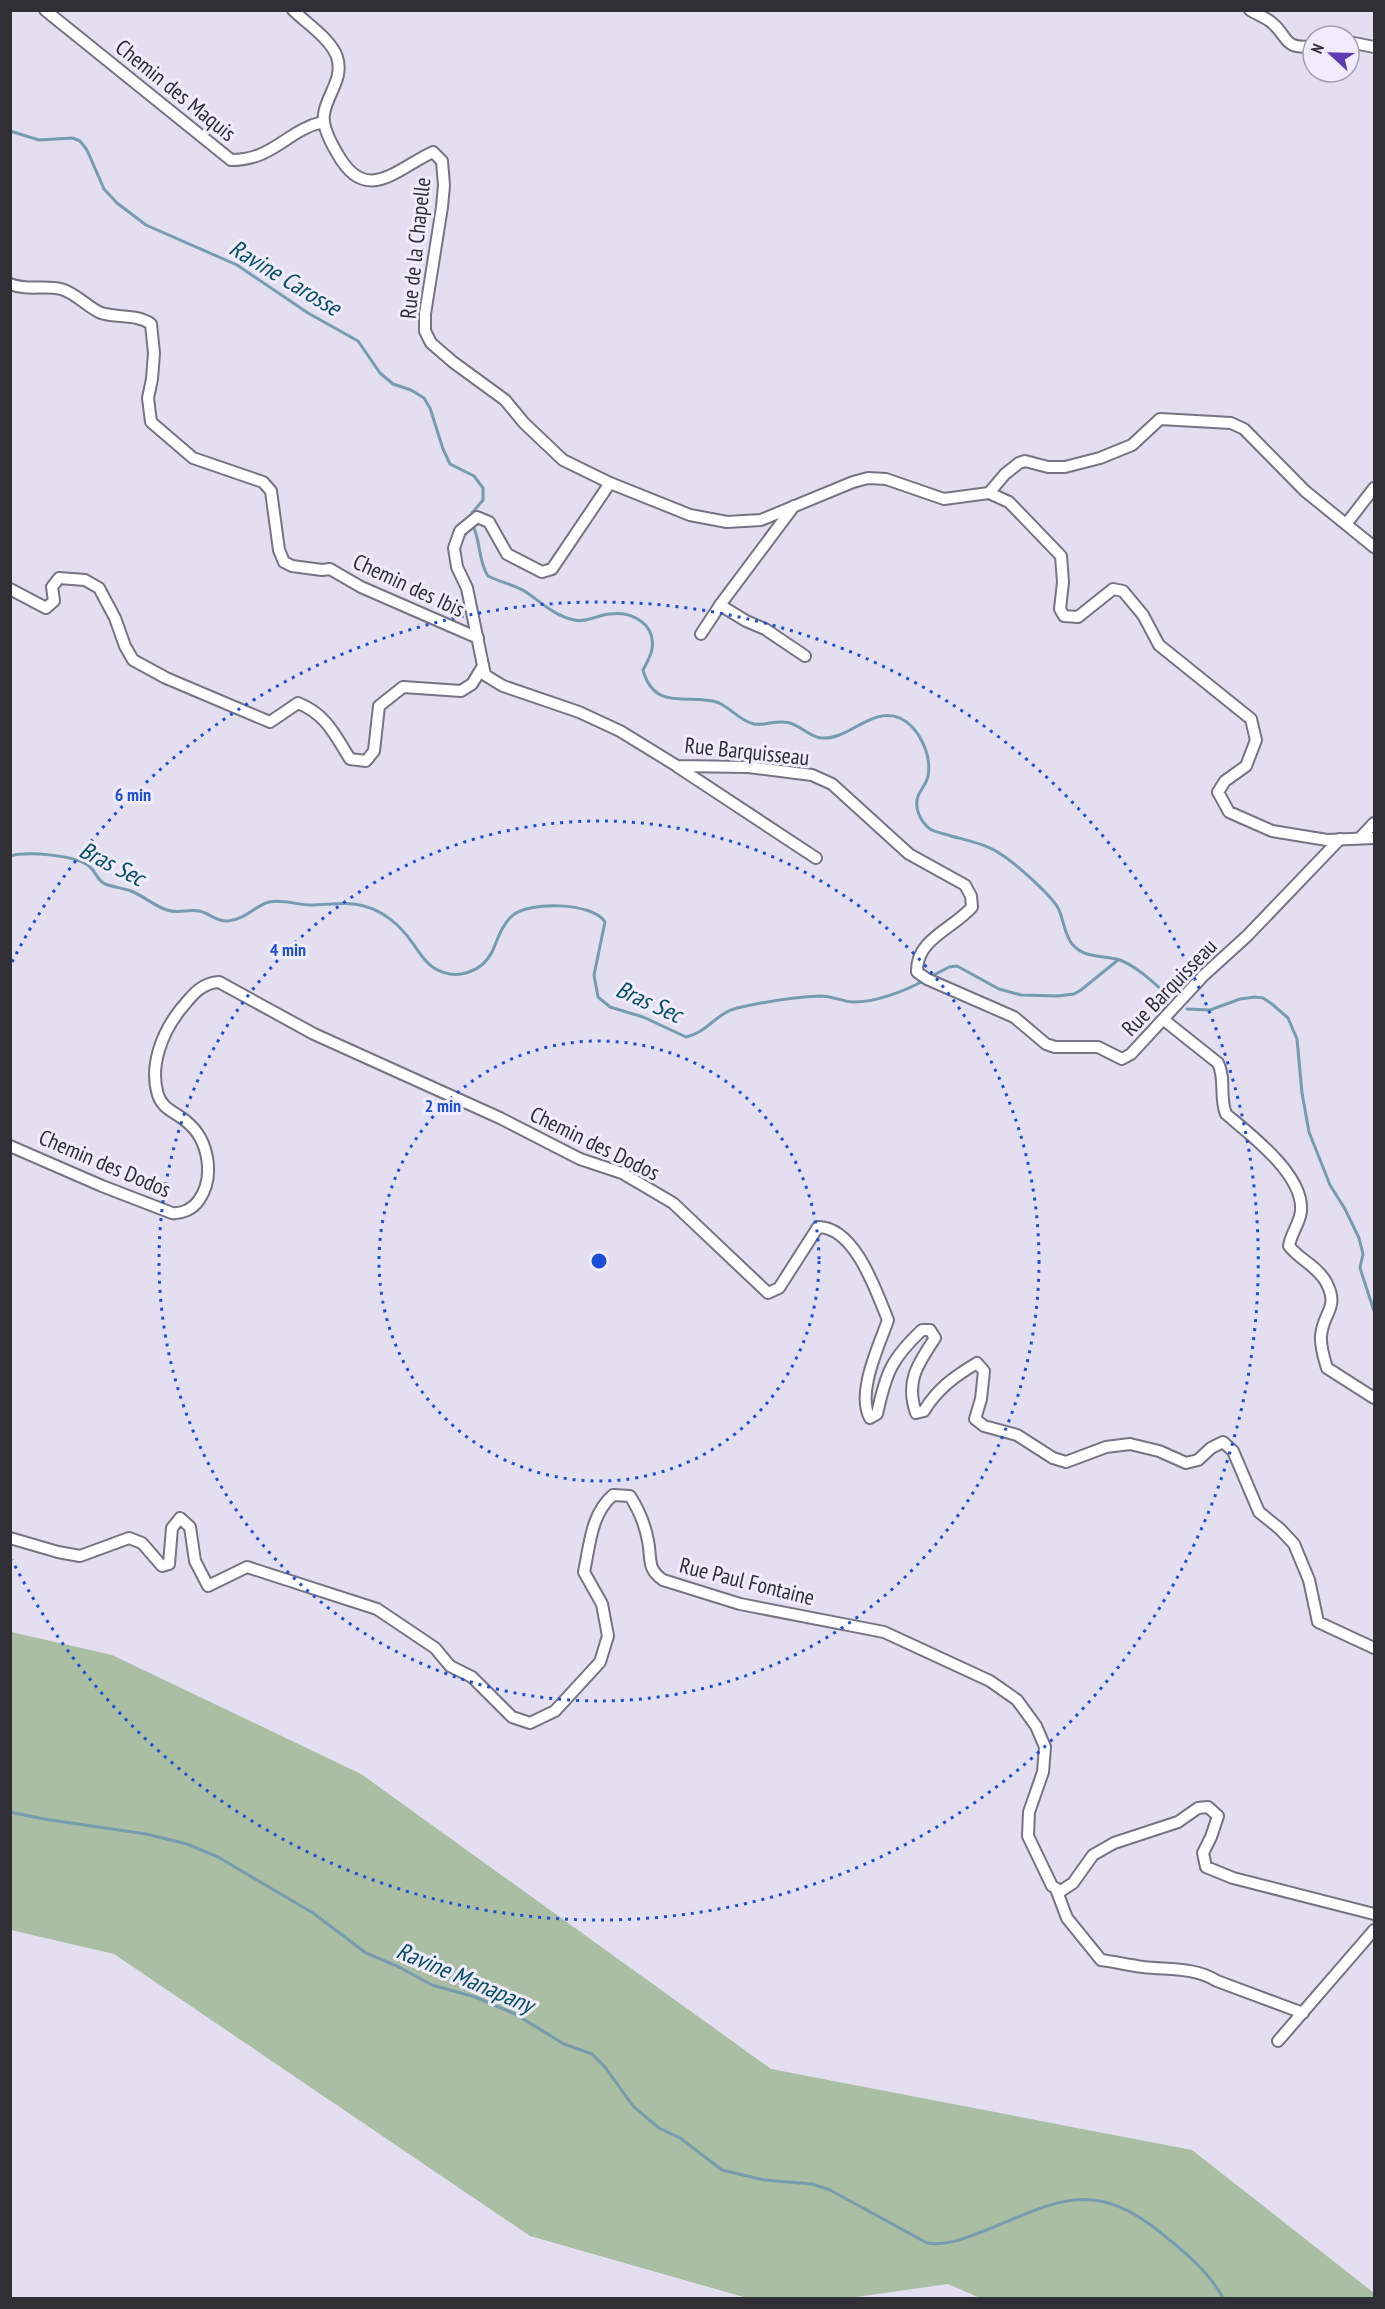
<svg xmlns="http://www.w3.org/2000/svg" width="1385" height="2309" viewBox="0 0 1385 2309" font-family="'PT Sans Narrow',sans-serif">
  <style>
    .green { fill: #aabea3 }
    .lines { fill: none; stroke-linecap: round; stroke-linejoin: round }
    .stream { stroke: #779caf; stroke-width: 3 }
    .street-casing { stroke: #767382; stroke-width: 14 }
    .street { stroke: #fff; stroke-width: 10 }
    .ring { fill: none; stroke: #1d4ed8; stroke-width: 3; stroke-dasharray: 3 6 }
    .labels { text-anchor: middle; stroke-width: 6; stroke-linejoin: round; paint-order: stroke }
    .street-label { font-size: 22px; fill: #302f35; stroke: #f0ecfd }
    .water-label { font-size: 24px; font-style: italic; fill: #044f67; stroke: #f0ecfd }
    .centre { fill: #1d4ed8; stroke: #f0ecfd; stroke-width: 3 }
    .ring-label { font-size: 18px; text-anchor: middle; font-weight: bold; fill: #1d4ed8; stroke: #f0ecfd; stroke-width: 6; stroke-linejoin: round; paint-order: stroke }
  </style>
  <rect width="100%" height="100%" fill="#e3dff0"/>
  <!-- green -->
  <path class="green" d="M 11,1632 L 112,1655 L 361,1774 L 771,2069 L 1192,2150 L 1374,2293 L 1374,2298 L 980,2298 L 948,2284 L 849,2298 L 747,2298 L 530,2236 L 114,1954 L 11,1930 Z"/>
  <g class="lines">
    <!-- stream -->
    <g class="stream">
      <path d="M 10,131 L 39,140 L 73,138 L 80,141 L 87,150 L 104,189 L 117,203 L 146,225 L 237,265 L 308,313 L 358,341 L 380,373 L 393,384 L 411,390 L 424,398 L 430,408 L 443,449 L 450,464 L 474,476 L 483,488 L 483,500 L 472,513"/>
      <path d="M 473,526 C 481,542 478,561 488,576 C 500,582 515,585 526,592 C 542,603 555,616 574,620 C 587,623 597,615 610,614 C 632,611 656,624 652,649 C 651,656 646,664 643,670 C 655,714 692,692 719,703 C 732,709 740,721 754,724 C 767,726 776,719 790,723 C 801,726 811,738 822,738 C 849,740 872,706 900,718 C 919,727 932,755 928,776 C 927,783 921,789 918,796 C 914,808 920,821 930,829 C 935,832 945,834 951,836 C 969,841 987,844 1002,855 C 1015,863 1051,895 1058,908 C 1064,919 1064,936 1073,945 C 1085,959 1105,955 1120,960 C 1140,968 1158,987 1174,1001"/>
      <path d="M 10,856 C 27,851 77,855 90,867 C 96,872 97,880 105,884 C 113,887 122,888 131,891 C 144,896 154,906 167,910 C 178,914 188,909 199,911 C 209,913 217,922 228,921 C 244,920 255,906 269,902 C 283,899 297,905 310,905 C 328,905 347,901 364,906 C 383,911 400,925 411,941 C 419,951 423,961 434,968 C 455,981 481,973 492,952 C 498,939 501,926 512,916 C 528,901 593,902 605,922 L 594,975 L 598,997 L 610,1007 L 643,1017 L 686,1037 C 707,1033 716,1013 737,1008 C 764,1002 793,997 820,996 C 832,996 841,1001 852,1002 C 874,1003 905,991 923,981"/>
      <path d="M 932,976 L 949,967 L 957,966 L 999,989 L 1021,995 L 1058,996 L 1074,994 L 1081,990 L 1118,960"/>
      <path d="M 1187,1009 L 1210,1010 L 1240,999 L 1255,997 L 1263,998 L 1272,1004 L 1288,1018 L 1297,1039 L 1302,1093 L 1309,1132 L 1330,1185 L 1345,1209 L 1359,1238 L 1363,1254 L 1360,1268 L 1374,1311"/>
      <path d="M 10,1812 L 44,1819 L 146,1834 L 187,1844 L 218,1857 L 313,1913 L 366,1953 L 399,1967 L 432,1985 L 475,1997 L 515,2014 L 564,2044 L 592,2054 L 605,2067 L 633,2106 L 659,2128 L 680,2138 L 722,2170 L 764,2180 L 812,2184 L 830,2190 L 927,2243 C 948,2246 965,2238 984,2231 C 1056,2202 1092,2177 1161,2233 C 1185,2252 1208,2271 1223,2298"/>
    </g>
    <!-- street casing -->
    <g class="street-casing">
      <g id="street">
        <path d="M 45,10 L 231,160 C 274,160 287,130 323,122"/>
        <path d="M 293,10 C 306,23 331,39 337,57 C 344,79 327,94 324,114 C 322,126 331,143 337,153 C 366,206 396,169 433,152 L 442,161 L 444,185 L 442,207 L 425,314 L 425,331 L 431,343 L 453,362 L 505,400 L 524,423 L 563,460 L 610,483 L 690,515 L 727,522 L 761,520 L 853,482 L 868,478 L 886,479 L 944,499 L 989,493 L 1009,502 L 1061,556 L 1063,582 L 1060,609 L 1064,616 L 1078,617 L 1113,589 L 1123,591 L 1143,615 L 1159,645 L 1251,719 L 1256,740 L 1246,766 L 1225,781 L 1218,792 L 1229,812 L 1272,831 L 1327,840 L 1374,838"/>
        <path d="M 1250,10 C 1256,14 1265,17 1271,22 C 1289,36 1282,50 1313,46"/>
        <path d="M 1349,42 L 1374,47"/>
        <path d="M 10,284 C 27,291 44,285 61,289 C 76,293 87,307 101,313 C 117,318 138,314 151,324 L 154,353 L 152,379 L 148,398 L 151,422 L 193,458 L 263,482 L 271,491 L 279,550 L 284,562 L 292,566 L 322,570 L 330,569 L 361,587 L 478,638"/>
        <path d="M 610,483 L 552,569 L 542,572 L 507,554 L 489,522 L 477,517 L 460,531 L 454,548 L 457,567 L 467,588 L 485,675 L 503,686 L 579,712 L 620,731 L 677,766 L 748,767 L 812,775 L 832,784 L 909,854 L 965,885 L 971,896 L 972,907 C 953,929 916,939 917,972 L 927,979 L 1014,1017 L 1046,1044 L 1055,1047 L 1098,1047 L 1122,1059 L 1131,1054 L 1203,976 L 1247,936 L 1340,839"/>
        <path d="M 989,493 L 1005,474 L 1019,463 L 1025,461 L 1048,467 L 1065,467 L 1100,458 L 1132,445 L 1160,419 L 1231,423 L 1244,429 L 1305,491 L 1374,547"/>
        <path d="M 1347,523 L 1374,488"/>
        <path d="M 10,589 L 46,608 L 54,601 L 52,587 L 59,578 L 85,580 L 99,588 L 115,618 L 125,646 L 133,660 L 166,678 L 270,722 L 298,703 C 326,714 335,735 350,759 L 366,761 L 374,751 L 379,706 L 403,687 L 461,691 L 472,684 L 483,666"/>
        <path d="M 720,605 L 746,621 L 765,629 L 805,656"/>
        <path d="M 701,634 L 720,605 L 794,506"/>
        <path d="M 678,767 L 816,858"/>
        <path d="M 1360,838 L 1374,823"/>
        <path d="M 1164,1020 L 1218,1063 C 1226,1079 1219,1097 1226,1114 C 1251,1135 1304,1175 1301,1211 C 1300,1223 1291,1233 1289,1246 C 1300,1260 1317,1266 1326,1282 C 1340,1308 1323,1312 1321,1336 C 1320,1346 1324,1358 1327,1368 L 1374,1398"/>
        <path d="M 10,1146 L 102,1186 L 172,1213 C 182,1214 193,1209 199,1200 C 215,1177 209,1140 187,1122 C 176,1112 163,1110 158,1095 C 149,1066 162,1033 180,1010 C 191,997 200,983 219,982 L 314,1034 L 500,1118 L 580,1159 L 622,1173 L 673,1203 L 768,1293 L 779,1288 L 818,1227 C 855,1227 876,1291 888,1320 C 879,1346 856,1393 870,1418 L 877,1414 C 886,1373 891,1359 922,1330 L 930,1330 L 935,1338 C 918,1364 905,1381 916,1413 L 924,1411 C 937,1389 955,1376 977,1363 L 984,1371 L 981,1399 L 975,1419 L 984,1426 L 1017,1435 L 1053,1458 L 1066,1462 L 1106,1447 L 1130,1444 L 1159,1451 L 1186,1463 L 1198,1460 L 1211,1448 L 1223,1442 L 1233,1451 L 1259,1512 L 1280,1529 L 1294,1544 L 1309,1580 L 1318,1622 L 1374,1648"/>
        <path d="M 10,1538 L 58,1552 L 80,1556 L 129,1538 L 142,1543 L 162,1566 L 169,1564 L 172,1528 L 180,1518 L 190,1527 L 195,1561 L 208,1586 L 247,1567 L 377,1609 L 435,1648 L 450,1666 L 472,1677 L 512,1717 L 530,1723 L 555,1711 L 600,1662 L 608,1636 L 602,1604 L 584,1572 C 590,1544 591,1514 613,1495 L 630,1496 C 639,1510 645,1524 648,1541 C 652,1559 646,1568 663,1580 L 740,1604 L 884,1632 L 990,1681 L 1017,1700 L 1036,1726 L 1045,1747 L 1043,1772 L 1029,1812 L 1028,1836 L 1052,1886 L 1061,1891 L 1073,1883 L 1093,1855 L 1114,1843 L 1178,1822 L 1198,1808 L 1208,1807 L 1218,1816 L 1211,1837 L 1203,1853 L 1206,1867 L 1233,1878 L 1374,1914"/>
        <path d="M 1056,1889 L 1067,1918 L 1101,1960 C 1115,1962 1129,1965 1143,1967 C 1169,1970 1195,1967 1217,1981 L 1303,2013"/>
        <path d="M 1278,2041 L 1374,1930"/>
      </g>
    </g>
    <!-- street -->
    <use href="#street" class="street"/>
  </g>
  <!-- distance rings -->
  <g class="ring">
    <circle cx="599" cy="1261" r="220"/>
    <circle cx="599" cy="1261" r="440"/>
    <path d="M12 962A659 659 0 1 1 12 1560"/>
  </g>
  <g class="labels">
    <!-- street labels -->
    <g class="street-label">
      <text transform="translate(176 90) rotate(39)" y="8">Chemin des Maquis</text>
      <text transform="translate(415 248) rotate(-84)" y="8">Rue de la Chapelle</text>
      <text transform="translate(409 585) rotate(25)" y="8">Chemin des Ibis</text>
      <text transform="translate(747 751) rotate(6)" y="8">Rue Barquisseau</text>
      <text transform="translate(1169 987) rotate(-46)" y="8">Rue Barquisseau</text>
      <text transform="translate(595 1143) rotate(26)" y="8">Chemin des Dodos</text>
      <text transform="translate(105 1163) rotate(23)" y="8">Chemin des Dodos</text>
      <text transform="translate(747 1581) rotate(14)" y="8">Rue Paul Fontaine</text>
    </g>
    <!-- water labels -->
    <g class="water-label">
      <text transform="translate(285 278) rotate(31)" y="8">Ravine Carosse</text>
      <text transform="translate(112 864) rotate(27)" y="8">Bras Sec</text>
      <text transform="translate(649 1002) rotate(24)" y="8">Bras Sec</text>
      <text transform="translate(465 1978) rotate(23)" y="8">Ravine Manapany</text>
    </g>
  </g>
  <circle cx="599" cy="1261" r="9" class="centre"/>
  <g class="ring-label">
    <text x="133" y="801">6 min</text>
    <text x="288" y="956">4 min</text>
    <text x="443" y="1112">2 min</text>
  </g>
  <!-- border -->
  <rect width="1385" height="2309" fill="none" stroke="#302f35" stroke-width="24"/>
  <!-- north arrow -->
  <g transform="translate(1331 54) rotate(292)"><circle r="28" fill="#f0ecfd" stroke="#a3a0ad" stroke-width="1.5"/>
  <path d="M0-4.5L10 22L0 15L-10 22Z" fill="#5e3bb3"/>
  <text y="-9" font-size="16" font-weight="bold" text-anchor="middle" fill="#302f35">N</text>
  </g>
</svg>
